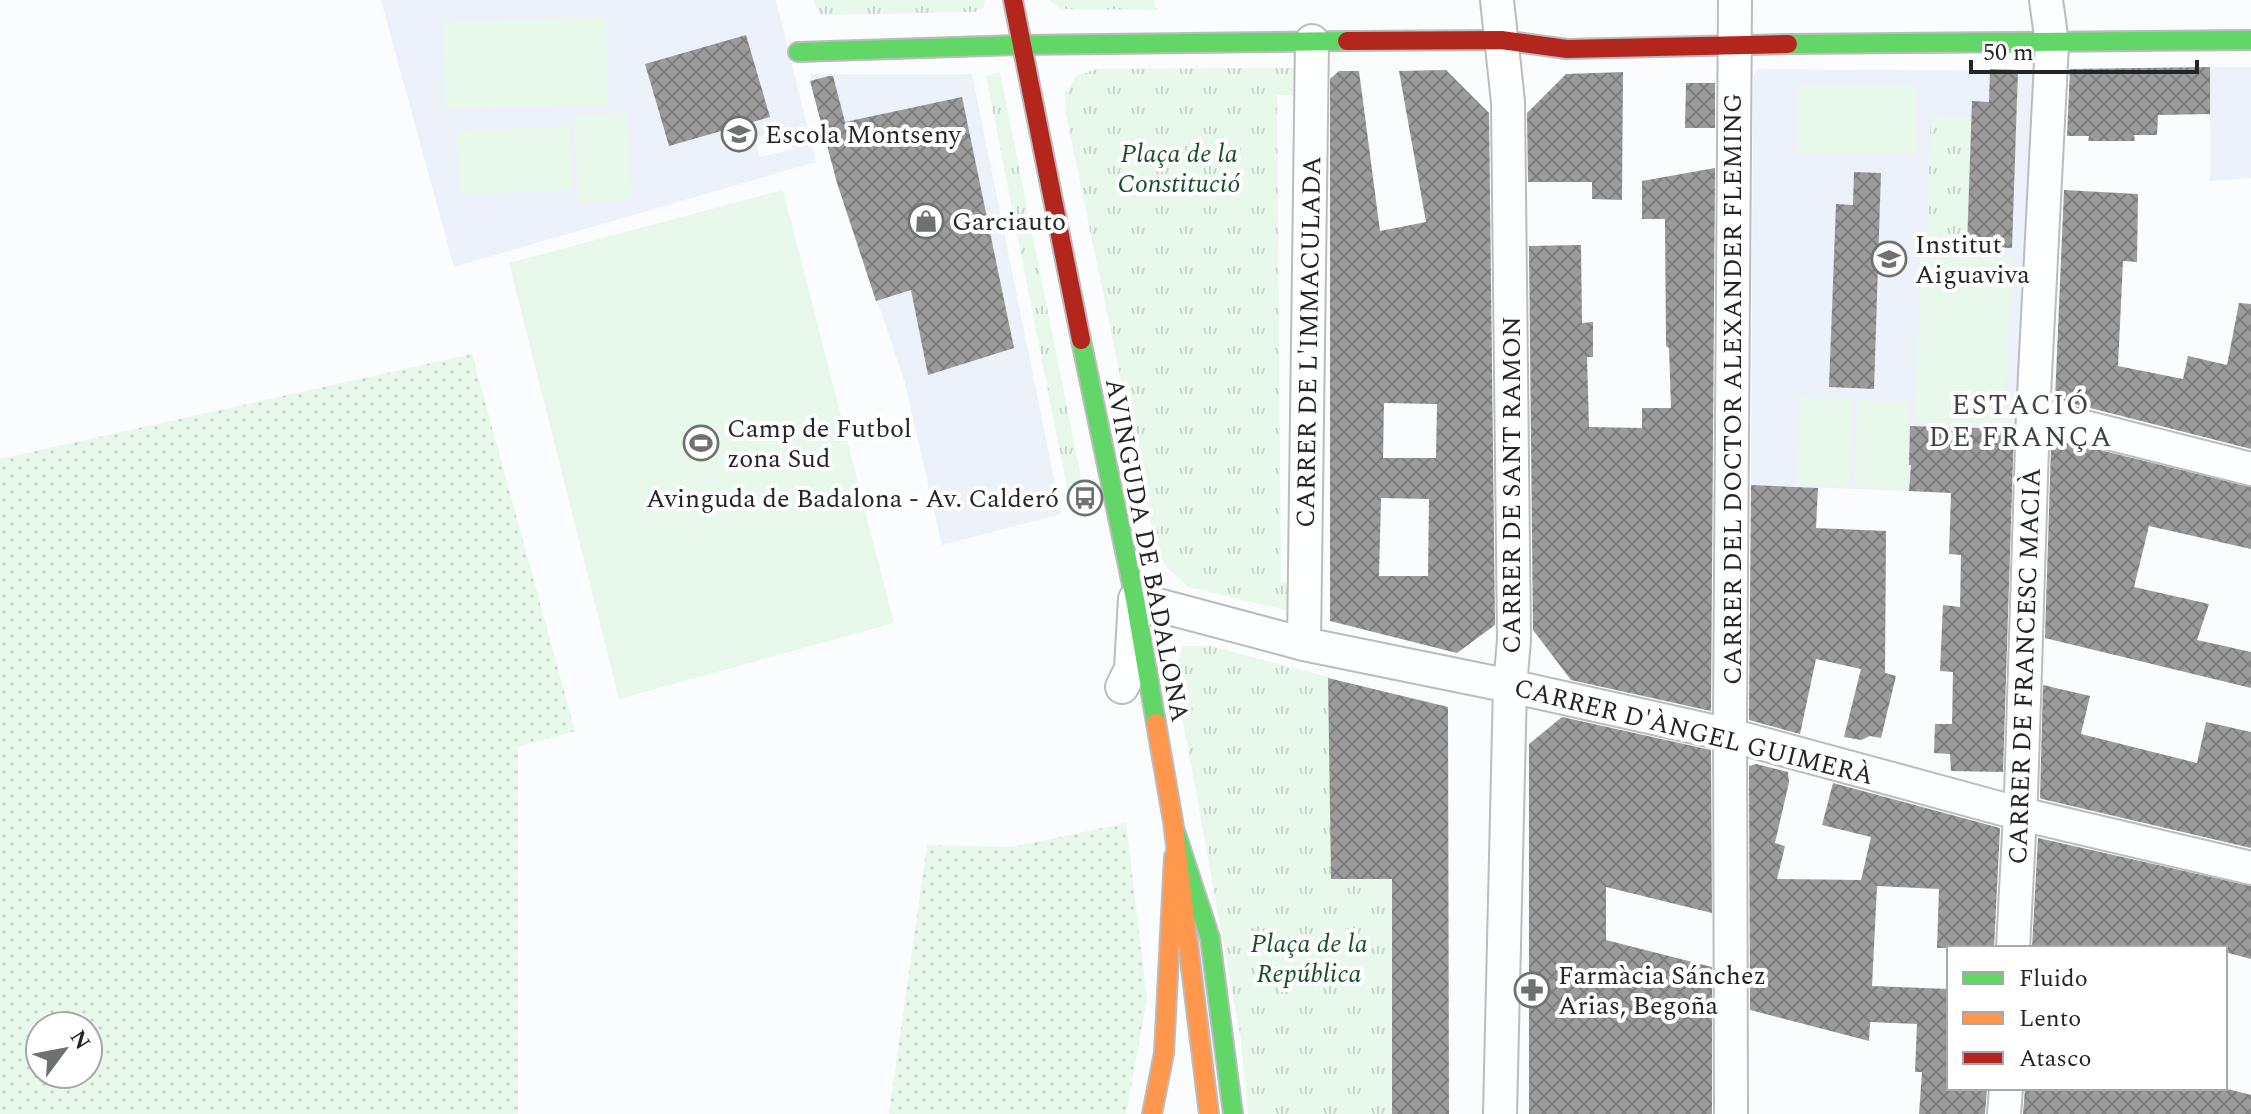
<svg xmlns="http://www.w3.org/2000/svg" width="2251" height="1114" viewBox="0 0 2251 1114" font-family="Spectral,serif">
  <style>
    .built { fill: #edf1f9; fill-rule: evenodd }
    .grass { fill: url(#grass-tufts) }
    .garden { fill: url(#garden-dots); fill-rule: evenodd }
    .pitch { fill: #e8f9eb }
    .building { fill: url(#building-cross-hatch); fill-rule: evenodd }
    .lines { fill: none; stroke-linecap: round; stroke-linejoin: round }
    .street-casing { stroke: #bbbcbd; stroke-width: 36 }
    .fast-casing { stroke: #bbbcbd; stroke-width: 22 }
    .slow-casing { stroke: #bbbcbd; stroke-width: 22 }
    .jam-casing { stroke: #bbbcbd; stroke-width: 22 }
    .street { stroke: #feffff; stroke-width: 32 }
    .fast { stroke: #63d668; stroke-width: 18 }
    .slow { stroke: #ff974d; stroke-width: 18 }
    .jam { stroke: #b3261e; stroke-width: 18 }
    .labels { text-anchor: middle; stroke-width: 8; stroke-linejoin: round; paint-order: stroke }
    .poi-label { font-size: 26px; fill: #242527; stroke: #fff; text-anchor: start }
    .park-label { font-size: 26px; font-style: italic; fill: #164e27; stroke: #fff }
    .street-label { font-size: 26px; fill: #242527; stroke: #fff }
    .neighbourhood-label { font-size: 28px; letter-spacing: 2px; fill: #3f4247; stroke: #fff }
  </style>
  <defs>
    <pattern id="grass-tufts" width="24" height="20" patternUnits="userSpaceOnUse" patternTransform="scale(2)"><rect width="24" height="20" fill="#e8f9eb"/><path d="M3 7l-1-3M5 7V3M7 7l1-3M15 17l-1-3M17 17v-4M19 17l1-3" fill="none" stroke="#c7d5ca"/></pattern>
    <pattern id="garden-dots" width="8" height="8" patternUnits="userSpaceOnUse" patternTransform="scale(2)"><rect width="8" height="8" fill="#e8f9eb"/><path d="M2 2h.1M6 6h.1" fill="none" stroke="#c7d5ca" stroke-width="1.8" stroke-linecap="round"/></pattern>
    <pattern id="building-cross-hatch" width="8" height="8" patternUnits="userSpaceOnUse" patternTransform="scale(2)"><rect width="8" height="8" fill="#9b9b9c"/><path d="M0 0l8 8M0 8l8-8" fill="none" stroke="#7e7e7f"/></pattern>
  </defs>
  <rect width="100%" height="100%" fill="#fbfcfd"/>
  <!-- built -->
  <g class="built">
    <path d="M 381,0 L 776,0 L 816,162 L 454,267 ZM 746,35 L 770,117 L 669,146 L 646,64 ZM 788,129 L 793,149 L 760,157 L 755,138 Z"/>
    <path d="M 2210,67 L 2251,67 L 2251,178 L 2210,181 Z"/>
    <path d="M 1758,69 L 2034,71 L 2016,495 L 1751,485 L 1753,76 Z"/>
    <path d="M 810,74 L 972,74 L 1061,514 L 942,545 L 905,383 L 838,184 Z"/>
  </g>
  <!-- grass -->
  <g class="grass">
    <path d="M 813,0 L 985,0 L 984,7 L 976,12 L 820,15 Z"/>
    <path d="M 1049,0 L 1154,0 L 1156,10 L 1061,9 Z"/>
    <path d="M 1296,68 L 1295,95 L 1277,95 L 1281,582 L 1292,583 L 1294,612 L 1188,587 L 1164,564 L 1154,540 L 1066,114 L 1065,95 L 1076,76 L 1097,69 Z"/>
    <path d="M 1000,73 L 1085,498 L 1087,511 L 1072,513 L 986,76 Z"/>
    <path d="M 1931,116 L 1971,117 L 1967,246 L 1926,245 Z"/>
    <path d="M 1183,646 L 1211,646 L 1328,677 L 1331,878 L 1392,879 L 1392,1114 L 1248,1114 L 1241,1040 L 1174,671 Z"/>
  </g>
  <!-- garden -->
  <g class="garden">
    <path d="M 472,354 L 575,731 L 518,747 L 518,1114 L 0,1114 L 0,459 ZM 40,1026 L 88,1026 L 88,1074 L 40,1074 Z"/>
    <path d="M 1126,823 L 1147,999 L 1126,1114 L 889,1114 L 927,845 L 1012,847 Z"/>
  </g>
  <!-- pitch -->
  <g class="pitch">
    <path d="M 606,17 L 608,105 L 446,109 L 443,22 Z"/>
    <path d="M 1798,85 L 1916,85 L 1917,153 L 1798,153 Z"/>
    <path d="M 627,114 L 631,200 L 578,202 L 574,115 Z"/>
    <path d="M 569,126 L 572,190 L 460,194 L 457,131 Z"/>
    <path d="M 783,190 L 894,623 L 619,699 L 509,263 Z"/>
    <path d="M 1921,254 L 2011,258 L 2004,425 L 1915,421 Z"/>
    <path d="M 1800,397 L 1851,399 L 1849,486 L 1797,484 Z"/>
    <path d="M 1857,400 L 1909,402 L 1907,489 L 1855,487 Z"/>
  </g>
  <!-- building -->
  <g class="building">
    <path d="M 746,35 L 770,117 L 669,146 L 645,64 Z"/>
    <path d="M 2210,67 L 2210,114 L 2158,115 L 2157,135 L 2134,135 L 2135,141 L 2088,141 L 2089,136 L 2067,136 L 2070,69 Z"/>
    <path d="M 1990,69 L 2018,70 L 2012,248 L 1967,246 L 1972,101 L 1989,102 Z"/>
    <path d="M 1446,70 L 1489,113 L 1495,625 L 1457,653 L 1330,621 L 1330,79 L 1339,71 L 1359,71 L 1380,231 L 1426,222 L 1399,71 ZM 1384,403 L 1437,404 L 1436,458 L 1383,458 ZM 1381,498 L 1429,499 L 1428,576 L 1379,576 Z"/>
    <path d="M 1623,72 L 1622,200 L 1592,199 L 1592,182 L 1528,182 L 1527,113 L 1566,74 Z"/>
    <path d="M 829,76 L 833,76 L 845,122 L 962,97 L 1014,348 L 928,375 L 911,290 L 876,301 L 837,183 L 810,81 Z"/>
    <path d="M 1686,83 L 1715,83 L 1715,128 L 1685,128 Z"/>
    <path d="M 1715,168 L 1711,711 L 1571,680 L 1533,630 L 1529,246 L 1581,245 L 1582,323 L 1593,322 L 1593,357 L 1587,357 L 1589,427 L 1642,428 L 1642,408 L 1671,408 L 1669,348 L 1666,346 L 1665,219 L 1642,219 L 1642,181 Z"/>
    <path d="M 1854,172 L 1881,173 L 1874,389 L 1829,387 L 1836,204 L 1853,205 Z"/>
    <path d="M 2064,190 L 2138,194 L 2137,262 L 2123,261 L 2118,366 L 2183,379 L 2188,356 L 2227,365 L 2239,303 L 2251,304 L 2251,449 L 2055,399 Z"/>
    <path d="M 1910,426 L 2014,429 L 2003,772 L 1951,771 L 1950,754 L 1934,753 L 1935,724 L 1952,724 L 1953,672 L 1940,671 L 1943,605 L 1960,607 L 1961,555 L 1949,554 L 1951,493 L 1909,491 L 1911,465 L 1909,465 Z"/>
    <path d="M 2059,440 L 2251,487 L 2251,549 L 2149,526 L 2134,587 L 2209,604 L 2197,640 L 2251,652 L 2251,688 L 2045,638 L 2051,447 Z"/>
    <path d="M 1751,485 L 1818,488 L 1816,528 L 1886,531 L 1885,673 L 1896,676 L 1881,738 L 1870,736 L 1861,740 L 1844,737 L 1861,669 L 1816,659 L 1800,734 L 1749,720 Z"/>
    <path d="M 1328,678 L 1448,707 L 1449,1114 L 1392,1114 L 1392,879 L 1331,879 Z"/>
    <path d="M 2043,685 L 2090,696 L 2081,734 L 2197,763 L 2206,722 L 2251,732 L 2251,848 L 2042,799 L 2040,798 Z"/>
    <path d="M 1562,717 L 1711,750 L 1712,913 L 1606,887 L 1606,940 L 1712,967 L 1712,1114 L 1529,1114 L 1529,744 Z"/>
    <path d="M 1756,764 L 1788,772 L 1789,782 L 1775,843 L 1785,846 L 1777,879 L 1861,880 L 1871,837 L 1822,825 L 1833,783 L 2000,828 L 1994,948 L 1937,948 L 1939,889 L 1877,886 L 1872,986 L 1949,989 L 1949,1088 L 1987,1088 L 1985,1114 L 1919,1114 L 1922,1072 L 1915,1072 L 1917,1024 L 1870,1022 L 1869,1041 L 1750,1010 L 1749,766 Z"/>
    <path d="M 2038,838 L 2251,886 L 2251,959 L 2225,952 L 2225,948 L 2032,948 Z"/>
    <path d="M 2025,1088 L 2224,1088 L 2251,1095 L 2251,1114 L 2023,1114 Z"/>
  </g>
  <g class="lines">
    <!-- street casing -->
    <g class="street-casing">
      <g id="street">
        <path d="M 1497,0 L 1508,102 L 1514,640 L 1510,686 L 1500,1114"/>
        <path d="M 2033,414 L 2251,469"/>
        <path d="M 1304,644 L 1312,41"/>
        <path d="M 1122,687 L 1131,669 L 1135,599 L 1304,644 L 1510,686 L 1730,735 L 2021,814 L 2251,868"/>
        <path d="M 2013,948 L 2021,795 L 2033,414 L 2052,43 L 2046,0"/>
        <path d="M 1731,1114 L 1730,718 L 1735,0"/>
        <path d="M 2004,1114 L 2006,1088"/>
      </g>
    </g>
    <!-- fast casing -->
    <g class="fast-casing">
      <g id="fast">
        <path d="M 1788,44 L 2251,40"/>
        <path d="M 798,52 L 1020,45 L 1347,41"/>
        <path d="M 1081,340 L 1135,599 L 1156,723"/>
        <path d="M 1175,831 L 1210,938 L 1233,1114"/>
      </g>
    </g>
    <!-- slow casing -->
    <g class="slow-casing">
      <g id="slow">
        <path d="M 1156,723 L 1173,821 L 1209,1114"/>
        <path d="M 1152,1114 L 1164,1053 L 1174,857"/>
      </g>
    </g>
    <!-- jam casing -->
    <g class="jam-casing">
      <g id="jam">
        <path d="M 1013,0 L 1081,340"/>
        <path d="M 1347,41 L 1501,40 L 1567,49 L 1788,44"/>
      </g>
    </g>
    <!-- street -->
    <use href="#street" class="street"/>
    <!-- fast -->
    <use href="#fast" class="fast"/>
    <!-- slow -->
    <use href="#slow" class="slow"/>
    <!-- jam -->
    <use href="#jam" class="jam"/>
  </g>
  <!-- icons -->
  <defs>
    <g id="school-ring" transform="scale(1.8)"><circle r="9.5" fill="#fff" stroke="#6f7072" stroke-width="1.5"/><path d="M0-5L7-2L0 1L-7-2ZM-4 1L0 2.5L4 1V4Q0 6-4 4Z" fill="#6f7072"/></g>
    <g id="shop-ring" transform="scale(1.8)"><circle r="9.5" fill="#fff" stroke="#6f7072" stroke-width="1.5"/><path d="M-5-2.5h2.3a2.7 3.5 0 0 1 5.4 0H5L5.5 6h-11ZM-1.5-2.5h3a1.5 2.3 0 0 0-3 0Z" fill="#6f7072"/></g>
    <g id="stadium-ring" transform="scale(1.8)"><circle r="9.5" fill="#fff" stroke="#6f7072" stroke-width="1.5"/><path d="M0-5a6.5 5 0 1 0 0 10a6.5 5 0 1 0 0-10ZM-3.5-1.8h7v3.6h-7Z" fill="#6f7072"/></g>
    <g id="bus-ring" transform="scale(1.8)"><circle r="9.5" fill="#fff" stroke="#6f7072" stroke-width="1.5"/><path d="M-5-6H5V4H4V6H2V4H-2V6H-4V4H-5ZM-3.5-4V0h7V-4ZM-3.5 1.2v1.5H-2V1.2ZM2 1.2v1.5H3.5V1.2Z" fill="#6f7072"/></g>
    <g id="pharmacy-ring" transform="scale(1.8)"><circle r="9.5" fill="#fff" stroke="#6f7072" stroke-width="1.5"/><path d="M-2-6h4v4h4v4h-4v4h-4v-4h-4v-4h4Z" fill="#6f7072"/></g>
  </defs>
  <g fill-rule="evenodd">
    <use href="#school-ring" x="739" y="134"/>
    <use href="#shop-ring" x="926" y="221"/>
    <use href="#school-ring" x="1889" y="259"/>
    <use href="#stadium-ring" x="701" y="443"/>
    <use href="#bus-ring" x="1085" y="498"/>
    <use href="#pharmacy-ring" x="1532" y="990"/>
  </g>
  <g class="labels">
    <!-- poi labels -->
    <g class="poi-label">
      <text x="765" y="143">Escola Montseny</text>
      <text x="952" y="230">Garciauto</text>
      <text x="1915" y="253">Institut<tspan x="1915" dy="30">Aiguaviva</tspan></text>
      <text x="727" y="437">Camp de Futbol<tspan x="727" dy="30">zona Sud</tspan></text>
      <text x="1059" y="507" text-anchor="end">Avinguda de Badalona - Av. Calderó</text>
      <text x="1558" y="984">Farmàcia Sánchez<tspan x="1558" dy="30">Arias, Begoña</tspan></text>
    </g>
    <!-- park labels -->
    <g class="park-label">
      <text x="1179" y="162">Plaça de la<tspan x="1179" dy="30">Constitució</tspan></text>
      <text x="1309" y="952">Plaça de la<tspan x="1309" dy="30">República</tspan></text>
    </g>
    <!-- street labels -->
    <g class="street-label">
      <text transform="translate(1308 342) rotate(-89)" y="9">CARRER DE L'IMMACULADA</text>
      <text transform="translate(1732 389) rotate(-90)" y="9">CARRER DEL DOCTOR ALEXANDER FLEMING</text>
      <text transform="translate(1511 485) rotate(-90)" y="9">CARRER DE SANT RAMON</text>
      <text transform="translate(1148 550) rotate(79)" y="9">AVINGUDA DE BADALONA</text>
      <text transform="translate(2024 666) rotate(-88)" y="9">CARRER DE FRANCESC MACIÀ</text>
      <text transform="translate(1694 731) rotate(14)" y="9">CARRER D'ÀNGEL GUIMERÀ</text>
    </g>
    <!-- neighbourhood labels -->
    <g class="neighbourhood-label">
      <text x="2021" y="414">ESTACIÓ<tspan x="2021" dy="32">DE FRANÇA</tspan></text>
    </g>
  </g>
  <!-- legend -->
  <rect x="1947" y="946" width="280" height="144" fill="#ffffff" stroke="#a7a8a9" stroke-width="2"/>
  <rect x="1963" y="972" width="40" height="12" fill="#63d668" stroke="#a7a8a9" stroke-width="2"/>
  <text x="2019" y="986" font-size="24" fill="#242527">Fluido</text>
  <rect x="1963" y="1012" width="40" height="12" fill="#ff974d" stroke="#a7a8a9" stroke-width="2"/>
  <text x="2019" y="1026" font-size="24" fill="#242527">Lento</text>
  <rect x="1963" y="1052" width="40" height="12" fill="#b3261e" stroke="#a7a8a9" stroke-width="2"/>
  <text x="2019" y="1066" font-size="24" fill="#242527">Atasco</text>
  <!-- north arrow -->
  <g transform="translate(64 1050) rotate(58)"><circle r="38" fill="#ffffff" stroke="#a7a8a9" stroke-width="2"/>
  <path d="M0-6L14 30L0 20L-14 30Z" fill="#6f7072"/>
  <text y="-12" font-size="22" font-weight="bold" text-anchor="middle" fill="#242527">N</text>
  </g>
  <!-- scale -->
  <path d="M1971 60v12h226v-12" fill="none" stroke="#242527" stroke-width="4"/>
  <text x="1983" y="60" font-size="24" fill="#242527" stroke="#ffffff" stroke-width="6" paint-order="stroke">50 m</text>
</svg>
